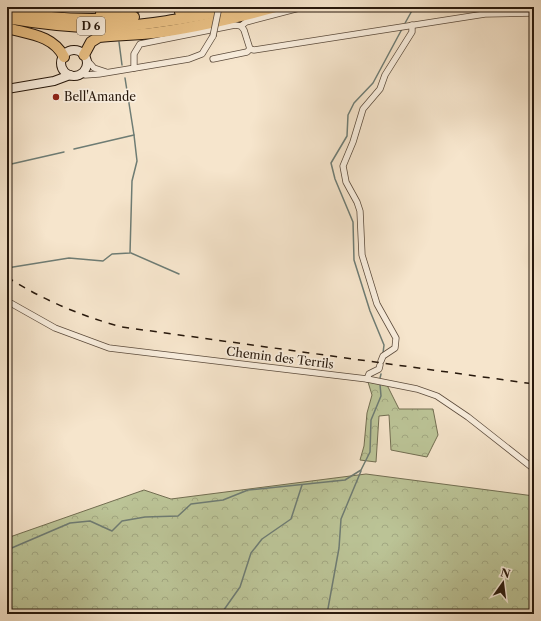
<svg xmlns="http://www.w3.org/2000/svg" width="541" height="621" viewBox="0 0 541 621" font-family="'Libre Caslon Text',serif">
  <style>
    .forest { fill: url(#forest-crowns); stroke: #726e52 }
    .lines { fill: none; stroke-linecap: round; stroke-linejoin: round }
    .stream { stroke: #6e7c74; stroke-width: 1.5 }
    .street-casing { stroke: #5b4b3c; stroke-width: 7 }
    .secondary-casing { stroke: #27180c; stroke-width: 10 }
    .highway-casing { stroke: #27180c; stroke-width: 12 }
    .street { stroke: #f9eede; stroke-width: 5.5 }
    .secondary { stroke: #f9eede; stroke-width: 8 }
    .highway { stroke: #ebc286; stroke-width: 10 }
    .rail { stroke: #27180c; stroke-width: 1.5; stroke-dasharray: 7 7; stroke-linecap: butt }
    .street-bridge-casing { stroke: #5b4b3c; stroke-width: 7; stroke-linecap: butt }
    .street-bridge { stroke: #f9eede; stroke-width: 5.5 }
    .poi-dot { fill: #8f2418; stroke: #f9eede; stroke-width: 1.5 }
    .labels { text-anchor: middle; stroke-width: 3.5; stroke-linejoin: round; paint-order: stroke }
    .shield { fill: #f9eede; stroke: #66584b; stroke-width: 1 }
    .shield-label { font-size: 11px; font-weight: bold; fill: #27180c }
    .poi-label { font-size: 12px; fill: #27180c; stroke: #f9eede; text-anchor: start }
    .street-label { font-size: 12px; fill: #27180c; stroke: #f9eede }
  </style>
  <defs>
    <pattern id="forest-crowns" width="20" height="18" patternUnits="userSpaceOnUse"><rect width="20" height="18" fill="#bcc598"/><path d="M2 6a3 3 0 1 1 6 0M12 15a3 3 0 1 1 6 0" fill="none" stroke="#a2a882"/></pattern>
  </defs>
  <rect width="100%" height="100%" fill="#f6e5cc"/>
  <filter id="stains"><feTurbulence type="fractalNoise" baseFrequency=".005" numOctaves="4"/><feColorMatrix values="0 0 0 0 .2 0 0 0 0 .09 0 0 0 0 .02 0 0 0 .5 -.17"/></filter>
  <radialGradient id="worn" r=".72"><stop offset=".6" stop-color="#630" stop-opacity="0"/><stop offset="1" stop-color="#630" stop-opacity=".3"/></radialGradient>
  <!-- forest -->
  <g class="forest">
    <path d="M 368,382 L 387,385 L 399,409 L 433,409 L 438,435 L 427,457 L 391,450 L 389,415 L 379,416 L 376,462 L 360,460 L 364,446 L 367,413 L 372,395 Z"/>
    <path d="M 366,474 L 534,496 L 534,614 L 7,614 L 7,538 L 144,490 L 171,499 Z"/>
  </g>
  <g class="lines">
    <!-- stream -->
    <g class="stream">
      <path d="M 404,25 L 414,7"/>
      <path d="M 119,42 L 122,65"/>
      <path d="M 74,149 L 134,135 L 125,78"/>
      <path d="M 7,165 L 64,152"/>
      <path d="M 131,253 L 179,274"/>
      <path d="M 7,268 L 69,258 L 103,261 L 112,254 L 130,253 L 132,181 L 137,161 L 134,135"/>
      <path d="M 383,353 L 384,345 L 370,311 L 354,260 L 353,222 L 335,179 L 331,163 L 347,136 L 348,115 L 354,103 L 373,83 L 402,29"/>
      <path d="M 380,378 L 381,374"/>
      <path d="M 7,550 L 70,523 L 90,521 L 112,531 L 122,521 L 145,517 L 178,516 L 191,504 L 223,500 L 248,490 L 345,480 L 361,470 L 370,452 L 371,420 L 381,396 L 380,384"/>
      <path d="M 221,614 L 240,587 L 251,553 L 262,539 L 291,519 L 302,485"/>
      <path d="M 327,614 L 339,548 L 341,519 L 361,471"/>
    </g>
    <!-- street casing -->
    <g class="street-casing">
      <g id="street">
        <path d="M 241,26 L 246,22 L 303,7"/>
        <path d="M 213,59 L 247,52 L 250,49 L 254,50 L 485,14 L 534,13"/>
        <path d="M 87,60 L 94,68 L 106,72"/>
        <path d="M 134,68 L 134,54 L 140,44 L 235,25 L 241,26 L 244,30 L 250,49"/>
        <path d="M 82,73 L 85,75 L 99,74 L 189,59 L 202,54 L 213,36"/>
        <path d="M 7,301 L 55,328 L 109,348 L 367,379 L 417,389 L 437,396 L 468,417 L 534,469"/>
        <path d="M 381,361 L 383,356 L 395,348 L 396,338 L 377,304 L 362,255 L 360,211 L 357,202 L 346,182 L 343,166 L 353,142 L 363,109 L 380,89 L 385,75 L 412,32 L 412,25"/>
        <path d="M 367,379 L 369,374 L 379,369 L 380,365"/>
      </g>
    </g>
    <!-- secondary casing -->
    <g class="secondary-casing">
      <g id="secondary">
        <circle cx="74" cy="63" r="13"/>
        <path d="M 7,89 L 54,81 L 70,75"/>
      </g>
    </g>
    <!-- highway casing -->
    <g class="highway-casing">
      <g id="highway">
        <path d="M 7,10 C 48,19 93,21 134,17"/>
        <path d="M 180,12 L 202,7"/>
        <path d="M 101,13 L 121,11 L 137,7"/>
        <path d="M 7,18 C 41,24 75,28 110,27 C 155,25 201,15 245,7"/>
        <path d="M 7,28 C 28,34 53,35 64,57"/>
        <path d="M 84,55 L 91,42 L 99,37 C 117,35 135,35 153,33 C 195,28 235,18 276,7"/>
      </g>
    </g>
    <!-- street -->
    <use href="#street" class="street"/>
    <!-- secondary -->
    <use href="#secondary" class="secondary"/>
    <!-- highway -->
    <use href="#highway" class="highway"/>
    <!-- rail -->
    <path class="rail" d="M 7,277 C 43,300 81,316 122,327 L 534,384"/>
    <!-- street-bridge casing -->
    <g class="street-bridge-casing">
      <path id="street-bridge" d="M 213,36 L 219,7"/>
    </g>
    <!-- street-bridge -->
    <use href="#street-bridge" class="street-bridge"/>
  </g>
  <!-- markers -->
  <circle class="poi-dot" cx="56" cy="97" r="4"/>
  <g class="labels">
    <!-- shield labels -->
    <rect class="shield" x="77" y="17" width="28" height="18" rx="3"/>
    <g class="shield-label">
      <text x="91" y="30">D 6</text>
    </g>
    <!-- poi labels -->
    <g class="poi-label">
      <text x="64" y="101">Bell'Amande</text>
    </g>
    <!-- street labels -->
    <g class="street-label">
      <text transform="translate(280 358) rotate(7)" y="4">Chemin des Terrils</text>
    </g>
  </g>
  <!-- margin -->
  <rect width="541" height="621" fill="none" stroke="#f6e5cc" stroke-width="24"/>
  <rect x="8" y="8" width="525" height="605" fill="none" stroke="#27180c" stroke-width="2"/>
  <rect x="12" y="12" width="517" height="597" fill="none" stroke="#27180c"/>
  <!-- north arrow -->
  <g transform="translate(503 583) rotate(14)" stroke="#f9eede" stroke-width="3" paint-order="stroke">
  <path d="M0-3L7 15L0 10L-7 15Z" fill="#27180c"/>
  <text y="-6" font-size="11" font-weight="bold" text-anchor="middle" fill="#27180c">N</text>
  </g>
  <rect width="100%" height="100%" filter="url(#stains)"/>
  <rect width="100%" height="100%" fill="url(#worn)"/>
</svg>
